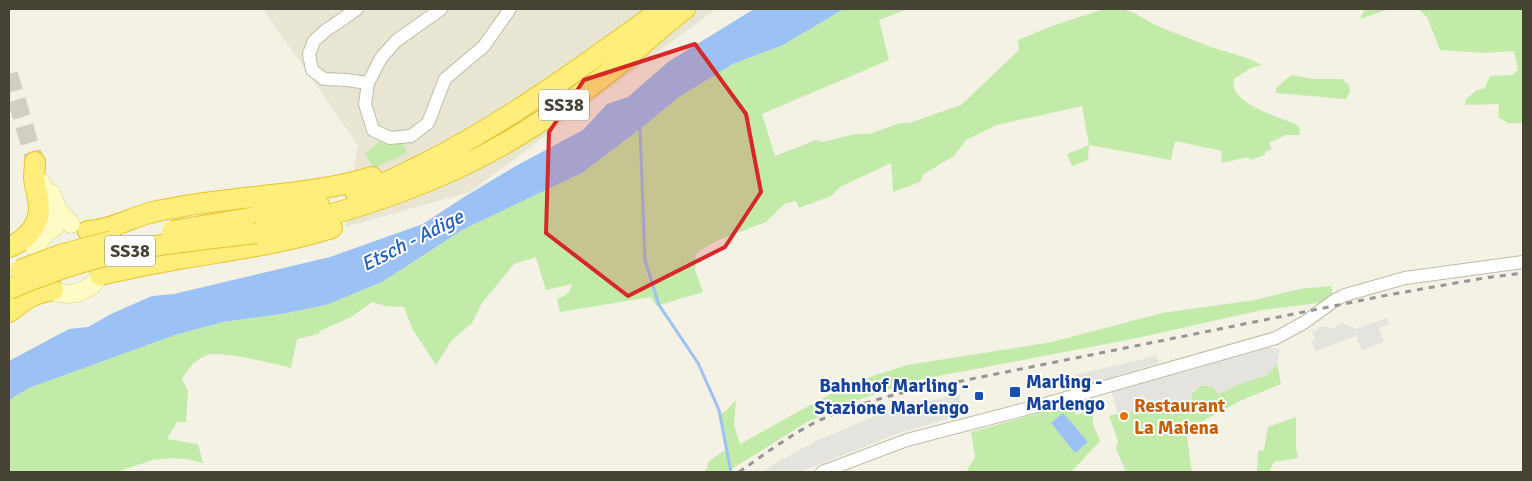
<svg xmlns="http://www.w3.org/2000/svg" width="1532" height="481" viewBox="0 0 1532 481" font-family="Signika,sans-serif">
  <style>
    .residential { fill: #e8e5d2 }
    .green { fill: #c2ebaa }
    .parking { fill: #e4e3dd }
    .water { fill: #9cc1f5 }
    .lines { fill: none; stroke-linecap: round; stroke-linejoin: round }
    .stream { stroke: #9cc1f5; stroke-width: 3 }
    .secondary-tunnel { stroke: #d1cfc2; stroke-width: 18; stroke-dasharray: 18 9; stroke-linecap: butt }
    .minor-casing { stroke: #c0bca7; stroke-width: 14 }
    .secondary-casing { stroke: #d7d191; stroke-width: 19 }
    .trunk-casing { stroke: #e9c42a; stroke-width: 22 }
    .minor { stroke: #fff; stroke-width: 12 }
    .secondary { stroke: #fffbc4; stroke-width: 18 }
    .trunk { stroke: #ffed7c; stroke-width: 20 }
    .rail { stroke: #959595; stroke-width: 3; stroke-dasharray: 6 6; stroke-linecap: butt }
    .trunk-bridge-casing { stroke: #e9c42a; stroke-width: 22; stroke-linecap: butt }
    .trunk-bridge { stroke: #ffed7c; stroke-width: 20 }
    .marked { fill: #d62828; fill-opacity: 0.2; stroke: #d62828; stroke-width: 4; stroke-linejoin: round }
    .transit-dot { fill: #1a4fb4; stroke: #fff; stroke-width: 2 }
    .food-dot { fill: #e8710a; stroke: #fff; stroke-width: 2 }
    .labels { text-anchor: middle; stroke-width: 4; stroke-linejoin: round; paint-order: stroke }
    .shield { fill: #fff; stroke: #7e7b71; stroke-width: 1 }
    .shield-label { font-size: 18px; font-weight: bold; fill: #474334 }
    .transit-label { font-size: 19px; font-weight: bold; fill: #164399; stroke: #fff; text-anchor: start }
    .food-label { font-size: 19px; font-weight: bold; fill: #c56008; stroke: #fff; text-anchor: start }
    .water-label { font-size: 20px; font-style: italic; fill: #2561ba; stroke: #fff }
  </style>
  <rect width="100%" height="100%" fill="#f4f2e5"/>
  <!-- residential -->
  <path class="residential" d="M 263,9 L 716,9 L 470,192 L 345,227 L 358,145 Z"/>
  <!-- green -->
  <g class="green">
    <path d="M 844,9 L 908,9 L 879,20 L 889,60 L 762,114 L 775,156 L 816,140 L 823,142 L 855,134 L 869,134 L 900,123 L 909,123 L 961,105 L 1019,50 L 1018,40 L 1052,26 L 1104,9 L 1122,9 L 1134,13 L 1157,26 L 1211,47 L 1247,58 L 1262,65 L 1251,68 L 1234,79 C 1228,103 1278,117 1296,124 L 1300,129 L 1299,135 L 1286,135 L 1269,143 L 1272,149 L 1265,152 L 1265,155 L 1250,160 L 1249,157 L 1221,163 L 1222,151 L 1175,141 L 1171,160 L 1089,145 L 1088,160 L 1072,166 L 1067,154 L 1089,145 L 1082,106 L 997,125 L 966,140 L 954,156 L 924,174 L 920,182 L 893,192 L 891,163 L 840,187 L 831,196 L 799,208 L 796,201 L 784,204 L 766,222 L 716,241 L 696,253 L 695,270 L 703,292 L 656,306 L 651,297 L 560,312 L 557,299 C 565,296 570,293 572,284 L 546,290 L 536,257 L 514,264 L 482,303 L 472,323 L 452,340 L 436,365 L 413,330 L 404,307 L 385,306 L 372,302 L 351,317 L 322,330 L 318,334 L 297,339 L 291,368 C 276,364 219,350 207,355 C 195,360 188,368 182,379 L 188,391 L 186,422 L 177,422 L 167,439 L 198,444 L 203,463 L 186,459 L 172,458 L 153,460 L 116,472 L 9,472 L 9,400 L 29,388 L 175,335 L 223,322 L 282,314 L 326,305 L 382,282 L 464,229 L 582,173 L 639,130 L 679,97 L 733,64 L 783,45 Z"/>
    <path d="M 1365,9 L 1389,9 L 1360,19 Z"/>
    <path d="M 1418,9 L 1523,9 L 1523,123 L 1508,123 L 1498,117 L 1499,104 L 1466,105 L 1465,100 L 1477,90 L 1485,88 L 1490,76 L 1512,75 L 1518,70 L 1514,51 L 1484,53 L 1440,50 L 1427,17 Z"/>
    <path d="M 1291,75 L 1313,79 L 1342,79 L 1349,85 L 1350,92 L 1346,99 L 1276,93 L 1276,88 Z"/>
    <path d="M 382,140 L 402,142 L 407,153 L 374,168 L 365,154 Z"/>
    <path d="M 1331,286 L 1334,301 L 1262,310 L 1137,338 L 913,381 L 846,404 L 807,422 L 727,472 L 704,472 L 707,468 L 708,462 L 725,450 L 720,414 L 726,411 L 736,400 L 734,425 L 740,444 L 836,391 L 873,376 L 907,365 L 1052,342 L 1162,313 L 1255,300 L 1300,289 Z"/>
    <path d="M 1277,363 L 1281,384 L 1242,400 L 1186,430 L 1192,472 L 1126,472 L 1116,449 L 1118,441 L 1109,416 L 1170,403 L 1171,406 L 1192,399 L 1191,394 L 1202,385 L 1213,387 L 1218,394 L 1244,382 L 1268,375 Z"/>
    <path d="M 1068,405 L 1077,415 L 1093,409 L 1093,424 L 1100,441 L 1071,472 L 966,472 L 975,457 L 971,432 Z"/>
    <path d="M 1296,417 L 1296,448 L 1298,458 L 1274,462 L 1269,472 L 1257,472 L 1258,451 L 1264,450 L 1268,427 Z"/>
  </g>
  <!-- parking -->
  <g class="parking">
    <path d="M 1387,318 L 1389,324 L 1379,328 L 1384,342 L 1362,350 L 1356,336 L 1316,351 L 1311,341 L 1315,339 L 1312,332 L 1323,326 L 1332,329 L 1343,323 L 1356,329 Z"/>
    <path d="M 1265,347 L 1280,349 L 1277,363 L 1268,375 L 1244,382 L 1218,394 L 1213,387 L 1202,385 L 1192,392 L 1191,394 L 1193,399 L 1171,406 L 1170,403 L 1118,414 L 1111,390 Z"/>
    <path d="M 1156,356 L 1159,363 L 1110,378 L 1074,386 L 1075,375 Z"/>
    <path d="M 959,394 L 966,414 L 905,431 L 799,472 L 763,472 L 772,465 L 816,441 L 890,410 Z"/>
  </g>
  <!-- water -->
  <g class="water">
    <path d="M 754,9 L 844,9 L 783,45 L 733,64 L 679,97 L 639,130 L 582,173 L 464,229 L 382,282 L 326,305 L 282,314 L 223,322 L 175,335 L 29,388 L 9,400 L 9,361 L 69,329 L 88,327 L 111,314 L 152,296 L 174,294 L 330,257 L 423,224 L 464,197 L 514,167 L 583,130 L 607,104 L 628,97 L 668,62 Z"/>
    <path d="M 1063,413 L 1088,442 L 1075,453 L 1051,423 Z"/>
  </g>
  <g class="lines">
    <!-- stream -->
    <path class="stream" d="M 640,128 L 645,260 L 659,305 L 698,363 L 719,410 L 731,472"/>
    <!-- secondary-tunnel -->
    <path class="secondary-tunnel" d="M 9,74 L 35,162"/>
    <!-- minor casing -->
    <g class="minor-casing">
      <g id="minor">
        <path d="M 357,9 L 325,31 L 314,41 L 309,54 L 312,70 L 324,79 L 347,80 L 368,83"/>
        <path d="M 441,9 L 396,41 L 381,58 L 368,83 L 365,104 L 373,130 L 390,138 L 411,136 L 428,123 L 445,79 L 484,46 L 510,9"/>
        <path d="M 822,472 L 907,440 L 1045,404 L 1276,338 L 1305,322 L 1335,300 L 1345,295 L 1405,278 L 1523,262"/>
      </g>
    </g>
    <!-- secondary casing -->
    <g class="secondary-casing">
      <g id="secondary">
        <path d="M 42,183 C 48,202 53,213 46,233"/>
        <path d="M 51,193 L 58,210 L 71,224"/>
        <path d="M 35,248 L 46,233 L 55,227"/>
        <path d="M 42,282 C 60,301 87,296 100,275"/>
      </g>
    </g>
    <!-- trunk casing -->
    <g class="trunk-casing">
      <g id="trunk">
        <path d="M 356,194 C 380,187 403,174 426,163 C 510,120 586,64 662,9"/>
        <path d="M 244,219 L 319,205"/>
        <path d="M 88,231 C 110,230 128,219 150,213 C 159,210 170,209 179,207 C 243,195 309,196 372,177"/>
        <path d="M 257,233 C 355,211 450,181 535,125 C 563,107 592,86 618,65 C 641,47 661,26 685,9"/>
        <path d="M 9,247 C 18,244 25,238 31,231 C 45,211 37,199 34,178 C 34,173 35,167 35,162"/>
        <path d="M 100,275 C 126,269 152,264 179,259 C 231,250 281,244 332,228"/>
        <path d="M 9,312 C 25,300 33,293 53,290"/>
      </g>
    </g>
    <!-- minor -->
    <use href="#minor" class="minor"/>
    <!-- secondary -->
    <use href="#secondary" class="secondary"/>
    <!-- trunk -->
    <use href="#trunk" class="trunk"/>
    <!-- rail -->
    <path class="rail" d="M 739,472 C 765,454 791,434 820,420 C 845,409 871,401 897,394 L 1388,295 L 1484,278 L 1523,273"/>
    <!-- trunk-bridge casing -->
    <g class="trunk-bridge-casing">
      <g id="trunk-bridge">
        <path d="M 172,231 L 244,219"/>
        <path d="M 20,270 L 60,255 L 112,241"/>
        <path d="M 9,289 C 42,275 78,262 114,254 C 160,243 209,239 257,233"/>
      </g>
    </g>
    <!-- trunk-bridge -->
    <use href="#trunk-bridge" class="trunk-bridge"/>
  </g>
  <!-- marked area -->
  <path class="marked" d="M 695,44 L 746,114 L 761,192 L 725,247 L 628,296 L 546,233 L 549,132 L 584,80 Z"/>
  <!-- markers -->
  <g class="transit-dot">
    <rect x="1009" y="386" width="12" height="12" rx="2.5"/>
    <rect x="974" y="391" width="10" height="10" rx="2.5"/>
  </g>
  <circle class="food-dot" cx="1124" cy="416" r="5"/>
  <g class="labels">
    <!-- shield labels -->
    <g class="shield">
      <rect x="539" y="89.5" width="50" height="31" rx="4"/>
      <rect x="105" y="235.5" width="50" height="31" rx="4"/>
    </g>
    <g class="shield-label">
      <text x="564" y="111">SS38</text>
      <text x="130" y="257">SS38</text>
    </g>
    <!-- transit labels -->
    <g class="transit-label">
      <text x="1026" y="388">Marling -<tspan x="1026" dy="22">Marlengo</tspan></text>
      <text x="969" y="392" text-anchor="end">Bahnhof Marling -<tspan x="969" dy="22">Stazione Marlengo</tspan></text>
    </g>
    <!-- food labels -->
    <g class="food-label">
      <text x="1134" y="412">Restaurant<tspan x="1134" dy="22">La Maiena</tspan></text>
    </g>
    <!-- water labels -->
    <g class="water-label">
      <text transform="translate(412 240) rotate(-27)" y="7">Etsch - Adige</text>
    </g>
  </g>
  <!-- border -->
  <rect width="1532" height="481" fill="none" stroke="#474334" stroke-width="20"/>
</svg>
